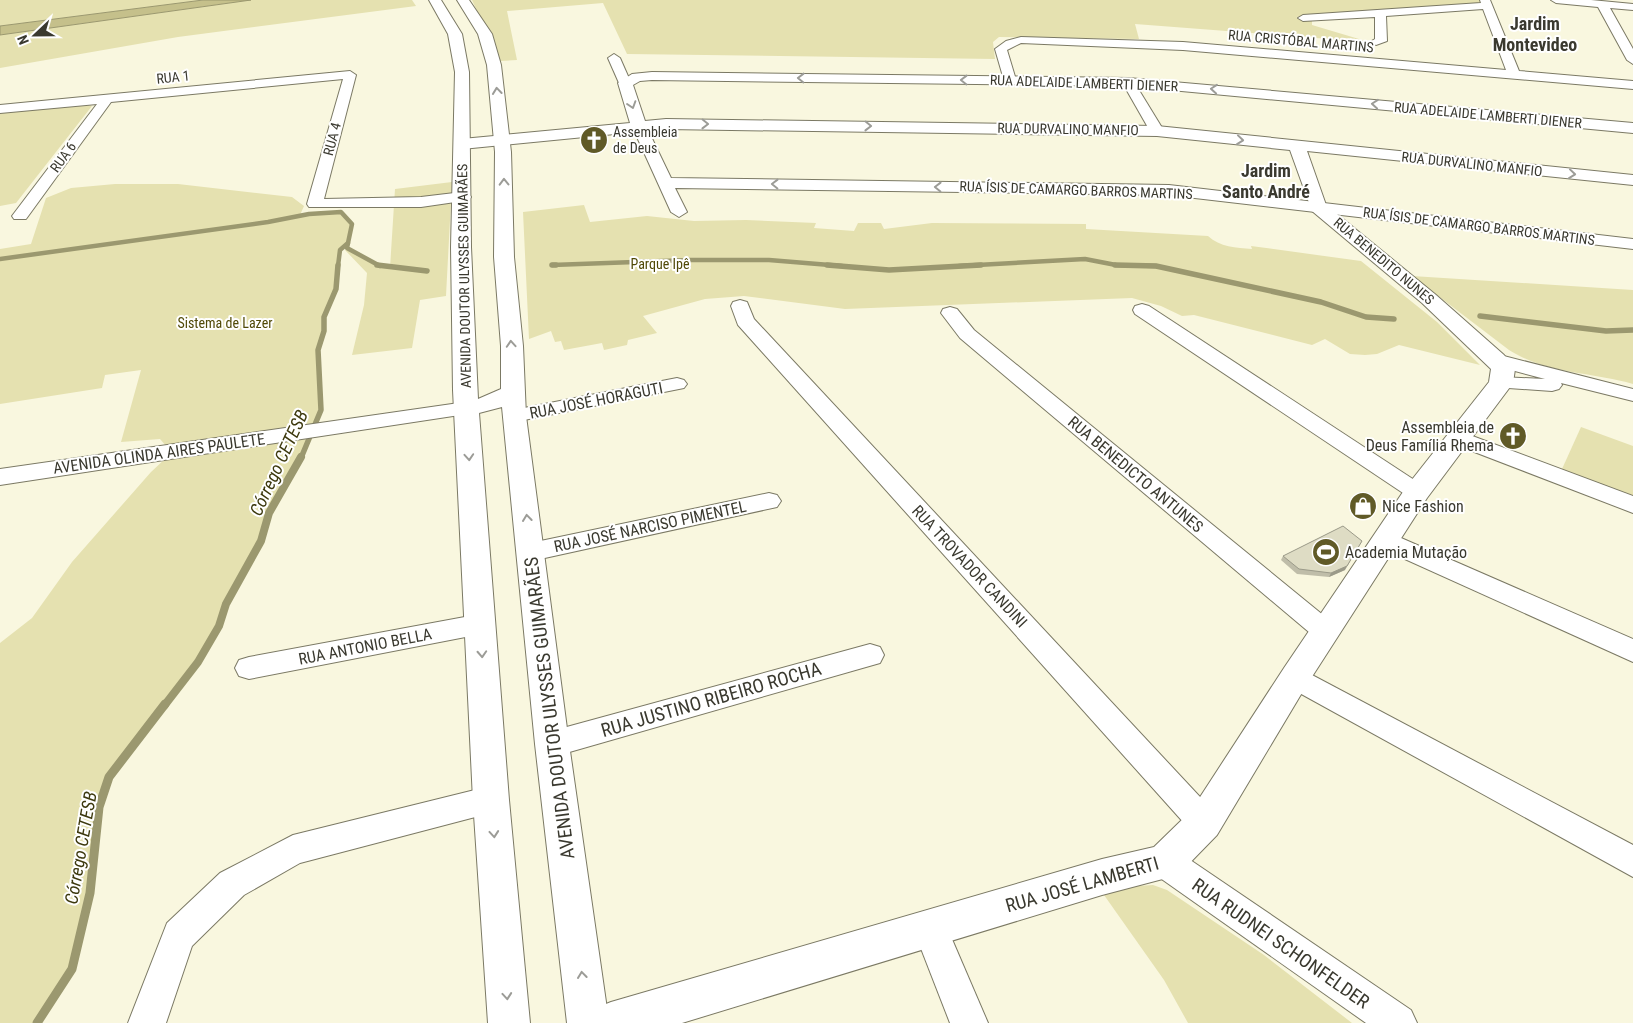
<svg xmlns="http://www.w3.org/2000/svg" width="1633" height="1023" viewBox="0 0 1633 1023" font-family="'Roboto Condensed',sans-serif">
  <style>
    .green { fill: #e5e1b0 }
    .water { fill: #c5c08b; stroke: #9b986f }
    .lines { fill: none; stroke-linecap: round; stroke-linejoin: round }
    .stream-far3 { stroke: #9b986f; stroke-width: 4.5 }
    .stream-far2 { stroke: #9b986f; stroke-width: 5.5 }
    .stream-far1 { stroke: #9b986f; stroke-width: 8 }
    .stream { stroke: #9b986f; stroke-width: 9 }
    .minor-casing { stroke: #7b7964; stroke-width: 2 }
    .tertiary-casing { stroke: #7b7964; stroke-width: 2 }
    .secondary-casing { stroke: #7b7964; stroke-width: 2 }
    .minor { fill: #fff; fill-rule: evenodd }
    .tertiary { fill: #fff; fill-rule: evenodd }
    .secondary { fill: #fff; fill-rule: evenodd }
    .wall { fill: #bfbda9 }
    .shaded-wall { fill: #9b9a89 }
    .building { fill: #dedcc4; stroke: #9b9a89 }
    .oneway { stroke: #9c9c97 }
    .labels { text-anchor: middle; stroke-width: 4; stroke-linejoin: round; paint-order: stroke }
    .far-street-label { font-size: 14px; fill: #3a392f; stroke: #fff }
    .far-poi-label { font-size: 14px; fill: #3a392f; stroke: #fff; text-anchor: start }
    .far-park-label { font-size: 14px; fill: #504907; stroke: #fff }
    .street-label { font-size: 16px; fill: #3a392f; stroke: #fff }
    .poi-label { font-size: 16px; fill: #3a392f; stroke: #fff; text-anchor: start }
    .far-district-label { font-size: 18px; font-weight: bold; fill: #3a392f; stroke: #fff }
    .water-label { font-size: 18px; font-style: italic; fill: #3d390e; stroke: #fff }
    .near-street-label { font-size: 19px; fill: #3a392f; stroke: #fff }
  </style>
  <rect width="100%" height="100%" fill="#f9f7df"/>
  <!-- green -->
  <g class="green">
    <path d="M 0,0 L 203,0 L 0,26 Z"/>
    <path d="M 251,0 L 412,0 L 416,6 L 178,37 L 0,68 L 0,35 Z"/>
    <path d="M 472,0 L 1481,0 L 1482,3 L 1296,17 L 1312,21 L 1312,25 L 1369,42 L 1135,24 L 1139,39 L 999,37 L 993,42 L 995,59 L 627,54 L 603,3 L 507,11 L 517,60 L 500,61 Z"/>
    <path d="M 85,105 L 92,106 L 16,203 L 0,206 L 0,112 Z"/>
    <path d="M 452,182 L 446,296 L 420,300 L 412,348 L 352,355 L 364,305 L 367,273 L 345,250 L 347,248 L 379,266 L 390,268 L 395,189 Z"/>
    <path d="M 115,184 L 178,184 L 292,197 L 304,206 L 300,215 L 322,211 L 341,212 L 352,224 L 348,243 L 340,251 L 336,289 L 324,317 L 324,331 L 318,350 L 321,410 L 306,449 L 269,513 L 261,541 L 226,604 L 219,626 L 198,662 L 109,777 L 99,807 L 90,893 L 72,969 L 37,1023 L 0,1023 L 0,643 L 32,618 L 72,562 L 151,472 L 166,458 L 167,447 L 160,439 L 121,442 L 141,370 L 105,375 L 102,388 L 0,404 L 0,249 L 31,244 L 46,198 L 71,188 Z"/>
    <path d="M 584,205 L 590,222 L 647,216 L 694,221 L 746,220 L 816,223 L 814,228 L 854,231 L 858,223 L 881,223 L 884,229 L 932,223 L 1086,224 L 1086,229 L 1208,236 C 1220,247 1236,248 1252,249 L 1251,246 L 1361,261 L 1437,322 L 1480,365 L 1399,345 L 1377,354 L 1365,355 L 1350,354 L 1325,339 L 1312,345 L 1194,315 L 1182,316 L 1161,306 L 1132,298 L 845,309 L 744,296 L 705,299 L 643,316 L 657,333 L 628,340 L 627,345 L 604,350 L 602,343 L 564,350 L 561,341 L 555,342 L 551,331 L 529,339 L 523,212 Z"/>
    <path d="M 1412,276 L 1633,290 L 1633,384 C 1591,372 1547,374 1509,350 Z"/>
    <path d="M 1581,427 L 1633,446 L 1633,497 L 1562,469 Z"/>
    <path d="M 1153,885 L 1167,890 L 1264,955 L 1352,1023 L 1188,1023 L 1164,980 L 1104,895 L 1137,886 Z"/>
  </g>
  <!-- water -->
  <path class="water" d="M 203,0 L 251,0 L 0,35 L 0,26 Z"/>
  <g class="lines">
    <!-- stream-far3 -->
    <g class="stream-far3">
      <path d="M 348,243 L 347,248 L 380,266"/>
      <path d="M 0,259 L 268,222 L 309,214 L 341,212 L 352,224 L 348,243 L 340,250 L 338,266"/>
      <path d="M 552,265 L 690,260 L 769,260 L 842,266"/>
      <path d="M 959,266 L 1085,259 L 1116,265 L 1156,266"/>
    </g>
    <!-- stream-far2 -->
    <g class="stream-far2">
      <path d="M 377,265 L 427,271"/>
      <path d="M 552,265 L 556,265"/>
      <path d="M 827,265 L 889,270 L 981,265"/>
      <path d="M 1115,265 L 1156,266 L 1321,302 L 1366,317 L 1394,319"/>
      <path d="M 1480,316 L 1606,331 L 1633,330"/>
      <path d="M 301,458 L 321,410 L 318,350 L 324,331 L 324,317 L 336,289 L 338,265"/>
    </g>
    <!-- stream-far1 -->
    <path class="stream-far1" d="M 164,706 L 198,662 L 219,626 L 226,604 L 261,541 L 269,513 L 301,457"/>
    <!-- stream -->
    <path class="stream" d="M 37,1023 L 72,969 L 90,893 L 99,807 L 109,777 L 165,704"/>
    <!-- minor casing -->
    <g class="minor-casing">
      <g id="minor">
        <path d="M 1480,0 L 1490,0 L 1519,71 L 1633,81 L 1633,89 L 1183,50 L 1021,43 L 1007,50 L 1016,80 L 1010,84 L 1004,80 L 995,49 L 1006,41 L 1021,37 L 1183,42 L 1506,70 L 1483,9 L 1386,16 L 1387,41 L 1376,45 L 1370,42 L 1375,39 L 1375,17 L 1303,21 L 1298,18 L 1303,15 L 1481,3 Z"/>
        <path d="M 1551,0 L 1591,0 L 1633,4 L 1633,10 L 1610,8 L 1633,49 L 1633,64 L 1627,60 L 1598,7 L 1556,3 Z"/>
        <path d="M 614,54 L 620,58 L 631,83 L 629,86 L 621,86 L 619,83 L 608,58 Z"/>
        <path d="M 350,71 L 356,75 L 324,199 L 421,197 L 463,192 L 469,194 L 471,197 L 469,200 L 421,207 L 309,207 L 307,204 L 343,79 L 111,102 L 26,219 L 14,219 L 12,216 L 97,104 L 0,113 L 0,105 Z"/>
        <path d="M 1128,78 L 1134,82 L 1164,131 L 1162,134 L 1152,134 L 1150,131 L 1122,82 Z"/>
        <path d="M 639,122 L 646,126 L 671,178 L 1169,185 L 1633,239 L 1633,249 L 1169,195 L 675,188 L 687,212 L 679,217 L 671,212 L 632,126 Z"/>
        <path d="M 740,300 L 747,302 L 754,319 L 1215,813 L 1220,823 L 1215,833 L 1204,838 L 1193,833 L 738,325 L 731,306 L 733,302 Z"/>
        <path d="M 1142,304 L 1149,306 L 1425,487 L 1429,492 L 1425,497 L 1417,500 L 1409,497 L 1135,314 L 1133,310 L 1135,306 Z"/>
        <path d="M 950,307 L 957,309 L 974,330 L 1334,624 L 1338,631 L 1334,638 L 1325,641 L 1316,638 L 960,338 L 941,313 L 943,309 Z"/>
        <path d="M 1496,354 L 1633,389 L 1633,401 L 1561,383 L 1562,385 L 1559,389 L 1552,391 L 1494,387 L 1491,383 L 1494,379 L 1501,377 L 1545,379 L 1489,364 L 1486,360 L 1489,356 Z"/>
        <path d="M 677,378 L 684,380 L 687,384 L 684,388 L 514,422 L 506,421 L 503,416 L 506,411 L 514,410 Z"/>
        <path d="M 466,402 L 473,403 L 477,408 L 473,413 L 0,485 L 0,469 Z"/>
        <path d="M 1459,431 L 1633,496 L 1633,513 L 1451,443 L 1448,438 L 1451,433 Z"/>
        <path d="M 769,493 L 777,495 L 781,501 L 777,507 L 531,561 L 522,558 L 519,552 L 522,546 L 531,543 Z"/>
        <path d="M 1385,531 L 1633,639 L 1633,662 L 1376,546 L 1373,540 L 1376,534 Z"/>
        <path d="M 481,614 L 490,617 L 494,624 L 490,631 L 481,634 L 249,679 L 239,676 L 235,668 L 239,660 L 249,657 Z"/>
        <path d="M 870,644 L 880,647 L 884,655 L 880,663 L 552,757 L 541,753 L 537,744 L 541,735 L 552,731 Z"/>
        <path d="M 1295,666 L 1633,845 L 1633,877 L 1285,685 L 1281,677 L 1285,669 Z"/>
        <path d="M 491,786 L 502,790 L 507,800 L 502,810 L 300,863 L 244,895 L 192,946 L 166,1023 L 128,1023 L 167,923 L 220,873 L 293,835 Z"/>
        <path d="M 1165,847 L 1177,851 L 1411,1010 L 1417,1023 L 1366,1023 L 1153,873 L 1149,862 L 1153,851 Z"/>
        <path d="M 930,911 L 942,916 L 988,1023 L 950,1023 L 913,928 L 918,916 Z"/>
      </g>
    </g>
    <!-- tertiary casing -->
    <g class="tertiary-casing">
      <path id="tertiary" d="M 652,72 L 1128,78 L 1633,123 L 1633,133 L 1128,86 L 652,80 L 640,81 L 633,85 L 645,121 L 666,119 L 1157,126 L 1633,175 L 1633,185 L 1307,151 L 1326,205 L 1436,295 L 1504,355 L 1515,369 L 1513,383 L 1427,498 L 1306,686 L 1217,835 L 1178,875 L 1102,895 L 682,1023 L 590,1023 L 596,1008 L 611,1002 L 1102,859 L 1154,847 L 1191,811 L 1284,668 L 1407,486 L 1489,382 L 1491,369 L 1422,303 L 1312,211 L 1290,150 L 1157,136 L 666,129 L 462,149 L 456,147 L 454,144 L 456,141 L 462,139 L 630,123 L 618,83 L 632,74 Z"/>
    </g>
    <!-- secondary casing -->
    <g class="secondary-casing">
      <path id="secondary" d="M 429,0 L 441,0 L 462,34 L 469,72 L 471,247 L 478,399 L 501,389 L 501,346 L 494,257 L 495,152 L 487,65 L 478,34 L 457,0 L 469,0 L 492,34 L 501,65 L 511,152 L 514,257 L 523,346 L 526,416 L 569,744 L 609,1023 L 567,1023 L 535,744 L 502,407 L 479,413 L 509,800 L 530,1023 L 488,1023 L 473,800 L 453,390 L 451,247 L 455,72 L 448,34 Z"/>
    </g>
    <!-- minor -->
    <use href="#minor" class="minor"/>
    <!-- tertiary -->
    <use href="#tertiary" class="tertiary"/>
    <!-- secondary -->
    <use href="#secondary" class="secondary"/>
  </g>
  <!-- wall -->
  <path class="wall" d="M 1283,556 L 1345,570 L 1329,577 L 1297,574 L 1281,560 Z"/>
  <!-- shaded-wall -->
  <path class="shaded-wall" d="M 1362,541 L 1345,570 L 1329,577 L 1331,573 Z"/>
  <!-- building -->
  <path class="building" d="M 1343,526 L 1362,541 L 1347,566 L 1331,573 L 1299,569 L 1283,556 Z"/>
  <!-- one-way arrows -->
  <defs><path id="oneway-chevron" d="M-2-3.5L2.5 0L-2 3.5" fill="none" stroke-width="1.6" stroke-linecap="round" stroke-linejoin="round" transform="scale(1.25)"/></defs>
  <g class="oneway">
    <use href="#oneway-chevron" transform="translate(801 78) rotate(-179)"/>
    <use href="#oneway-chevron" transform="translate(964 80) rotate(-179)"/>
    <use href="#oneway-chevron" transform="translate(1214 89) rotate(-175)"/>
    <use href="#oneway-chevron" transform="translate(497 91) rotate(-96)"/>
    <use href="#oneway-chevron" transform="translate(1375 104) rotate(-175)"/>
    <use href="#oneway-chevron" transform="translate(632 105) rotate(72)"/>
    <use href="#oneway-chevron" transform="translate(705 124) rotate(1)"/>
    <use href="#oneway-chevron" transform="translate(868 126) rotate(1)"/>
    <use href="#oneway-chevron" transform="translate(1240 140) rotate(6)"/>
    <use href="#oneway-chevron" transform="translate(1572 174) rotate(6)"/>
    <use href="#oneway-chevron" transform="translate(504 182) rotate(-91)"/>
    <use href="#oneway-chevron" transform="translate(775 184) rotate(-179)"/>
    <use href="#oneway-chevron" transform="translate(938 187) rotate(-179)"/>
    <use href="#oneway-chevron" transform="translate(511 344) rotate(-94)"/>
    <use href="#oneway-chevron" transform="translate(469 457) rotate(86)"/>
    <use href="#oneway-chevron" transform="translate(527 518) rotate(-97)"/>
    <use href="#oneway-chevron" transform="translate(482 654) rotate(87)"/>
    <use href="#oneway-chevron" transform="translate(494 834) rotate(85)"/>
    <use href="#oneway-chevron" transform="translate(582 975) rotate(-97)"/>
    <use href="#oneway-chevron" transform="translate(507 996) rotate(85)"/>
  </g>
  <!-- icons -->
  <defs>
    <g id="church-disc" transform="scale(1.4375)"><circle r="9.5" fill="#605a27" stroke="#fff"/><path d="M-1.2-6h2.4v3.5h3.3v2.4h-3.3V6h-2.4V-.1h-3.3v-2.4h3.3Z" fill="#fff"/></g>
    <g id="shop-disc" transform="scale(1.4375)"><circle r="9.5" fill="#605a27" stroke="#fff"/><path d="M-5-2.5h2.3a2.7 3.5 0 0 1 5.4 0H5L5.5 6h-11ZM-1.5-2.5h3a1.5 2.3 0 0 0-3 0Z" fill="#fff"/></g>
    <g id="stadium-disc" transform="scale(1.4375)"><circle r="9.5" fill="#605a27" stroke="#fff"/><path d="M0-5a6.5 5 0 1 0 0 10a6.5 5 0 1 0 0-10ZM-3.5-1.8h7v3.6h-7Z" fill="#fff"/></g>
  </defs>
  <g fill-rule="evenodd">
    <use href="#church-disc" x="594" y="140"/>
    <use href="#church-disc" x="1513" y="436"/>
    <use href="#shop-disc" x="1363" y="506"/>
    <use href="#stadium-disc" x="1326" y="552"/>
  </g>
  <g class="labels">
    <!-- far-street labels -->
    <g class="far-street-label">
      <text transform="translate(1301 41) rotate(5)" y="5">RUA CRISTÓBAL MARTINS</text>
      <text transform="translate(173 77) rotate(-6)" y="5">RUA 1</text>
      <text transform="translate(1084 83) rotate(2)" y="5">RUA ADELAIDE LAMBERTI DIENER</text>
      <text transform="translate(1488 115) rotate(5)" y="5">RUA ADELAIDE LAMBERTI DIENER</text>
      <text transform="translate(1068 129) rotate(1)" y="5">RUA DURVALINO MANFIO</text>
      <text transform="translate(332 139) rotate(-75)" y="5">RUA 4</text>
      <text transform="translate(63 157) rotate(-54)" y="5">RUA 6</text>
      <text transform="translate(1472 164) rotate(6)" y="5">RUA DURVALINO MANFIO</text>
      <text transform="translate(1076 190) rotate(2)" y="5">RUA ÍSIS DE CAMARGO BARROS MARTINS</text>
      <text transform="translate(1479 226) rotate(7)" y="5">RUA ÍSIS DE CAMARGO BARROS MARTINS</text>
      <text transform="translate(1384 261) rotate(40)" y="5">RUA BENEDITO NUNES</text>
      <text transform="translate(464 276) rotate(-91)" y="5">AVENIDA DOUTOR ULYSSES GUIMARÃES</text>
    </g>
    <!-- far-poi labels -->
    <g class="far-poi-label">
      <text x="613" y="137">Assembleia<tspan x="613" dy="16">de Deus</tspan></text>
    </g>
    <!-- far-park labels -->
    <g class="far-park-label">
      <text x="660" y="269">Parque Ipê</text>
      <text x="225" y="328">Sistema de Lazer</text>
    </g>
    <!-- street labels -->
    <g class="street-label">
      <text transform="translate(596 400) rotate(-11)" y="6">RUA JOSÉ HORAGUTI</text>
      <text transform="translate(159 453) rotate(-8)" y="6">AVENIDA OLINDA AIRES PAULETE</text>
      <text transform="translate(1136 474) rotate(40)" y="6">RUA BENEDICTO ANTUNES</text>
      <text transform="translate(650 526) rotate(-12)" y="6">RUA JOSÉ NARCISO PIMENTEL</text>
      <text transform="translate(970 566) rotate(47)" y="6">RUA TROVADOR CANDINI</text>
      <text transform="translate(365 646) rotate(-11)" y="6">RUA ANTONIO BELLA</text>
    </g>
    <!-- poi labels -->
    <g class="poi-label">
      <text x="1494" y="433" text-anchor="end">Assembleia de<tspan x="1494" dy="18">Deus Família Rhema</tspan></text>
      <text x="1382" y="512">Nice Fashion</text>
      <text x="1345" y="558">Academia Mutação</text>
    </g>
    <!-- far-district labels -->
    <g class="far-district-label">
      <text x="1535" y="30">Jardim<tspan x="1535" dy="21">Montevideo</tspan></text>
      <text x="1266" y="177">Jardim<tspan x="1266" dy="21">Santo André</tspan></text>
    </g>
    <!-- water labels -->
    <g class="water-label">
      <text transform="translate(279 463) rotate(-65)" y="6">Córrego CETESB</text>
      <text transform="translate(81 848) rotate(-80)" y="6">Córrego CETESB</text>
    </g>
    <!-- near-street labels -->
    <g class="near-street-label">
      <text transform="translate(711 699) rotate(-16)" y="7">RUA JUSTINO RIBEIRO ROCHA</text>
      <text transform="translate(549 708) rotate(-97)" y="7">AVENIDA DOUTOR ULYSSES GUIMARÃES</text>
      <text transform="translate(1082 884) rotate(-16)" y="7">RUA JOSÉ LAMBERTI</text>
      <text transform="translate(1281 943) rotate(35)" y="7">RUA RUDNEI SCHONFELDER</text>
    </g>
  </g>
  <!-- north arrow -->
  <g transform="translate(35 35) rotate(248)" stroke="#ffffff" stroke-width="4" paint-order="stroke">
  <path d="M0-4L9 19L0 12L-9 19Z" fill="#3a392f"/>
  <text y="-8" font-size="14" font-weight="bold" text-anchor="middle" fill="#3a392f">N</text>
  </g>
</svg>
